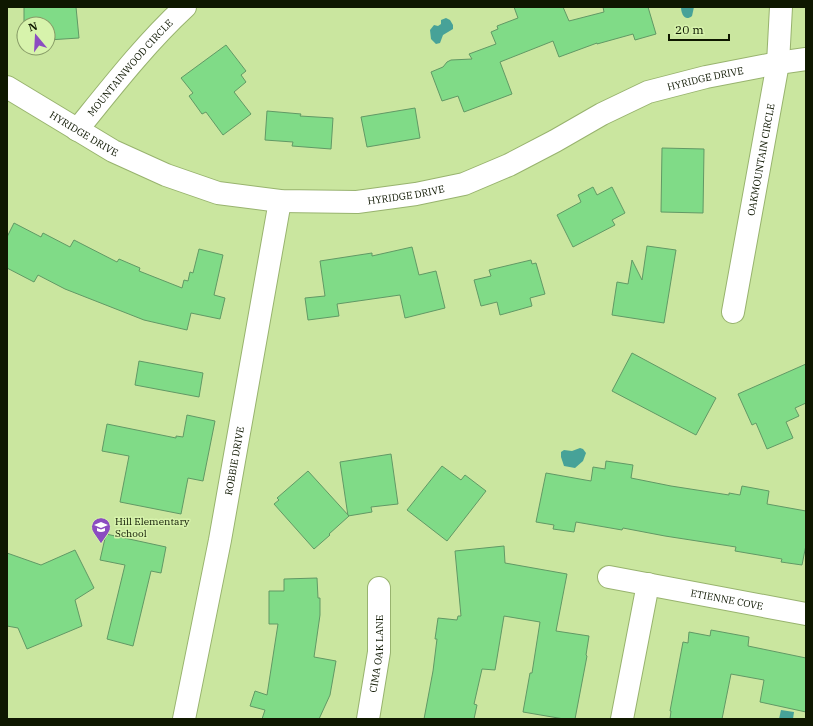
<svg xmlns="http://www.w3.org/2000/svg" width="813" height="726" viewBox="0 0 813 726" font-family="'IBM Plex Serif',serif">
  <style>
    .water { fill: #47a298 }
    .building { fill: #80db87; stroke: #619965 }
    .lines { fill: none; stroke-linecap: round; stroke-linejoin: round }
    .street-casing { stroke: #98b36e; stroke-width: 24 }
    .street { stroke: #fff; stroke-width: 22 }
    .labels { text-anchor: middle; stroke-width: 3; stroke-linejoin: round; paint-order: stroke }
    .street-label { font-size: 10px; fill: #0e1700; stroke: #d7f3ac }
    .poi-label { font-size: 10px; fill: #0e1700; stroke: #d7f3ac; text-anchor: start }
  </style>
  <rect width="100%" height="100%" fill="#cae69f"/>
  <!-- water -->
  <g class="water">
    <path d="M 681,7 L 694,7 L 692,16 C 685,22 681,14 681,7 Z"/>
    <path d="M 446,18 L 450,20 L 453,25 L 453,29 L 443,35 L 440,43 L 436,44 L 431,39 L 430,30 L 434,25 L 438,26 L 441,24 L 441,20 Z"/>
    <path d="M 580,448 L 583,449 L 586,453 L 583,461 L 575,468 L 564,466 L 561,457 L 561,452 L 564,450 L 572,451 Z"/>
    <path d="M 781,710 L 794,712 L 793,719 L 779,719 Z"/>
  </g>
  <!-- building -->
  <g class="building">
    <path d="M 24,7 L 76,7 L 79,38 L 48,40 L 48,24 L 24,24 Z"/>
    <path d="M 514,7 L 563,7 L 569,21 L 604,12 L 603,7 L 648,7 L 656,34 L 635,40 L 633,34 L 597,44 L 597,43 L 559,57 L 553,41 L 500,62 L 512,94 L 464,112 L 458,96 L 442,101 L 431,72 L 443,67 L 447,62 L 451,60 L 472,59 L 469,54 L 496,44 L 491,32 L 498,29 L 497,26 L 518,18 Z"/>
    <path d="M 226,45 L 246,71 L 241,75 L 246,82 L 234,92 L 251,114 L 223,135 L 206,112 L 202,114 L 189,96 L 193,93 L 181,78 Z"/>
    <path d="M 415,108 L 420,138 L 367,147 L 361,117 Z"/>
    <path d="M 267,111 L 301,114 L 300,116 L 333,118 L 331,149 L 292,146 L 293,142 L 265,140 Z"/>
    <path d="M 662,148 L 704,149 L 703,213 L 661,212 Z"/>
    <path d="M 593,187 L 597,195 L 612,187 L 625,213 L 612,220 L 615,225 L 573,247 L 557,215 L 581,202 L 578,195 Z"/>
    <path d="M 14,223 L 41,237 L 43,233 L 70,247 L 74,240 L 117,262 L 119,259 L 140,268 L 139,271 L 182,288 L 184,280 L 188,281 L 190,272 L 193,273 L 199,249 L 223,255 L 214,295 L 225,298 L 220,319 L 191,313 L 187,330 L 144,320 L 65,289 L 38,275 L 34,282 L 7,268 L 7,237 Z"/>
    <path d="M 647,246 L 676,250 L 664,323 L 612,315 L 617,282 L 628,284 L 632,260 L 642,280 Z"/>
    <path d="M 412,247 L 419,275 L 436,271 L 445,308 L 405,318 L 400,295 L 337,304 L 339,316 L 308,320 L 305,298 L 325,296 L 320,261 L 372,253 L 372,256 Z"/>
    <path d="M 531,260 L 532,264 L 536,263 L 545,294 L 530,298 L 532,306 L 500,315 L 497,302 L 481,306 L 474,280 L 491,276 L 489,270 Z"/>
    <path d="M 632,353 L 716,398 L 696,435 L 612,391 Z"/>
    <path d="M 139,361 L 203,373 L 199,397 L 135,385 Z"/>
    <path d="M 806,364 L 806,403 L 795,408 L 799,416 L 786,422 L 793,438 L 767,449 L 756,423 L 752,425 L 738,394 Z"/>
    <path d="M 187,415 L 215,421 L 203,481 L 188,478 L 181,514 L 120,502 L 129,456 L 102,451 L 107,424 L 176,438 L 176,436 L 183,437 Z"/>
    <path d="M 391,454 L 398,504 L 371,507 L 372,512 L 348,516 L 340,462 Z"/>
    <path d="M 606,461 L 633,465 L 631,478 L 671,486 L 729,495 L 729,493 L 740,495 L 742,486 L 769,491 L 767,504 L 806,511 L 806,545 L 802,565 L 781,562 L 782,559 L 735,551 L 736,547 L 665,536 L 623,528 L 622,530 L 576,522 L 574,532 L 553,529 L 554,525 L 536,522 L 546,473 L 591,481 L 593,467 L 605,469 Z"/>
    <path d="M 442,466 L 461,480 L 465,475 L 486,491 L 447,541 L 407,510 Z"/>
    <path d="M 308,471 L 349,516 L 329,534 L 330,535 L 314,549 L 274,504 L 279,500 L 277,498 Z"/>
    <path d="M 106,534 L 166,547 L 161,573 L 151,571 L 133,646 L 107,639 L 125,565 L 100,560 Z"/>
    <path d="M 504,546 L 505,563 L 567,574 L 556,631 L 589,636 L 586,655 L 587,656 L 575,719 L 564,719 L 523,712 L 530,673 L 532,673 L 540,622 L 504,616 L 495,670 L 482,669 L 474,704 L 477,705 L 474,719 L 424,719 L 433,671 L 437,639 L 435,639 L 438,618 L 457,620 L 458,616 L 461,616 L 455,551 Z"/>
    <path d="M 75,550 L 94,588 L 75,600 L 82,626 L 27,649 L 18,628 L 7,626 L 7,553 L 41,565 Z"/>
    <path d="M 317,578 L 318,598 L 320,598 L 320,615 L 314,657 L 336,661 L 330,695 L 319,719 L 262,719 L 265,710 L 250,706 L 255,691 L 267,695 L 278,624 L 269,624 L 269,591 L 284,591 L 284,579 Z"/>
    <path d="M 711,630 L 749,637 L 748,646 L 806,658 L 806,712 L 760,702 L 764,680 L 731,674 L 722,719 L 670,719 L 671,711 L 670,711 L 683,642 L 688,643 L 689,632 L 710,636 Z"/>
  </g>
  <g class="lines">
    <!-- street casing -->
    <g class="street-casing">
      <g id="street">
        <path id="s1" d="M 7,87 L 113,151 L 166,175 L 218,193 L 280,201 L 357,202 L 416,194 L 464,184 L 509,165 L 555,141 L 602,114 L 648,92 L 706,77 L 778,63 L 806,59"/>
        <path id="s2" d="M 77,130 C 111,88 145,44 185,7"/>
        <path id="s3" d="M 733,312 L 778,63 L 781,7"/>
        <path id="s4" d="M 609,577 L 806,614"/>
        <path id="s5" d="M 184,719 L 220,540 L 280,201"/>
        <path id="s6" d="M 368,719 L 379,652 L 379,588"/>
        <path d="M 622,719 L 648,584"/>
      </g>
    </g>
    <!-- street -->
    <use href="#street" class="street"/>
  </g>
  <!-- icons -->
  <defs>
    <g id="school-pin" transform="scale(1)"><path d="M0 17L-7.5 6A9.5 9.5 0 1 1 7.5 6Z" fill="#8b4cc1" stroke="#d7f3ac"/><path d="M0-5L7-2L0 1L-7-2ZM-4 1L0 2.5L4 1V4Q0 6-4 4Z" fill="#fff"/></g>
  </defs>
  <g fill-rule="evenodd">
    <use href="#school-pin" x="101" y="527"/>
  </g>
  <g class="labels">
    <!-- street labels -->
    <g class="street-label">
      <text dy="4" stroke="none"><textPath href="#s2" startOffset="82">MOUNTAINWOOD CIRCLE</textPath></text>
      <text dy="4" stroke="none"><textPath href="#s1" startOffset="750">HYRIDGE DRIVE</textPath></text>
      <text dy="4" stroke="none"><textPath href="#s1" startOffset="90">HYRIDGE DRIVE</textPath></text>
      <text dy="4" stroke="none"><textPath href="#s3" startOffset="155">OAKMOUNTAIN CIRCLE</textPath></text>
      <text dy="4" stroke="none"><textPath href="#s1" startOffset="426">HYRIDGE DRIVE</textPath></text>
      <text dy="4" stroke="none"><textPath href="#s5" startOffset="263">ROBBIE DRIVE</textPath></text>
      <text dy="4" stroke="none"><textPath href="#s4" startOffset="120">ETIENNE COVE</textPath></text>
      <text dy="4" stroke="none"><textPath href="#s6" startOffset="66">CIMA OAK LANE</textPath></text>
    </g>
    <!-- poi labels -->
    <g class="poi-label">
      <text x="115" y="525">Hill Elementary<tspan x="115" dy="12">School</tspan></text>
    </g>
  </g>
  <!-- border -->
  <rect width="813" height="726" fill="none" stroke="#0e1700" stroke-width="16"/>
  <!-- north arrow -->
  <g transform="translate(36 36) rotate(342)"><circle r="19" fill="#d7f3ac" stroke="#879b67"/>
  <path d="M0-3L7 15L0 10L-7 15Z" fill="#8b4cc1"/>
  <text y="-6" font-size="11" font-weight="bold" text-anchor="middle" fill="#0e1700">N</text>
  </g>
  <!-- scale -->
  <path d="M669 34v6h60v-6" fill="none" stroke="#0e1700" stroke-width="2"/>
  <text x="675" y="34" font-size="12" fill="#0e1700" stroke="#d7f3ac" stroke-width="3" paint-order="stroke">20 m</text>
</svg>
